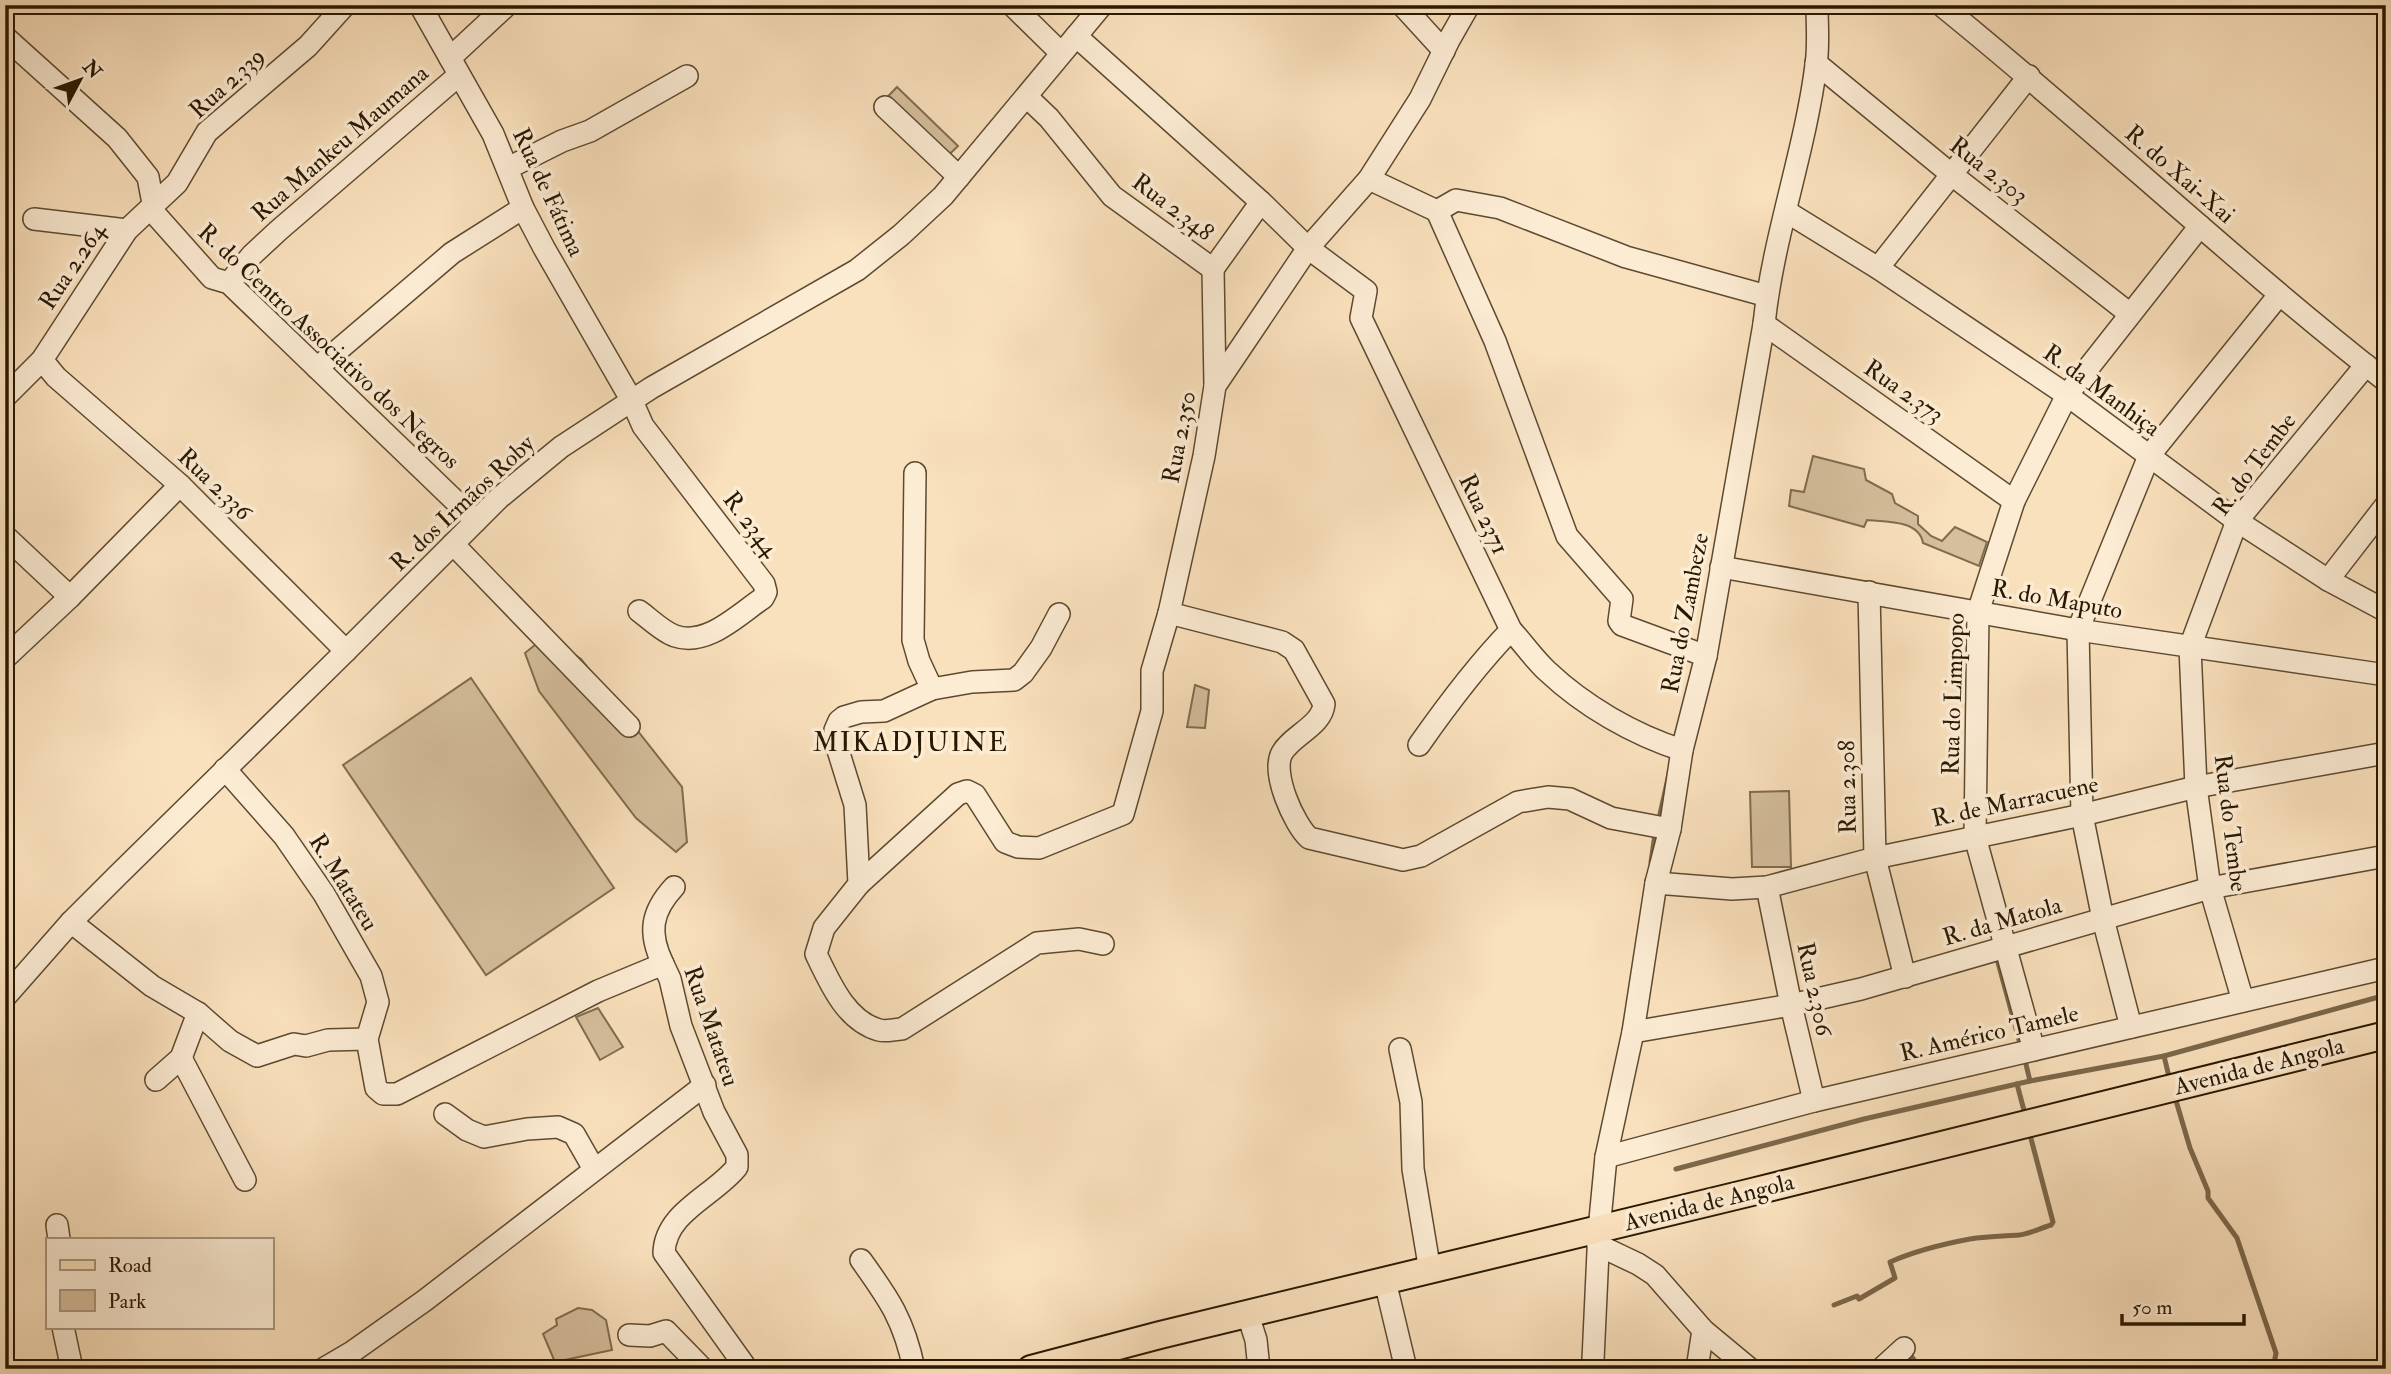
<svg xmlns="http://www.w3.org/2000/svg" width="2391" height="1374" viewBox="0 0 2391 1374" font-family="'IM FELL Double Pica',serif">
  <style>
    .green { fill: #d6bf9d; stroke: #806c4f; stroke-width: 2 }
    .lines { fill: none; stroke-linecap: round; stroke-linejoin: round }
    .stream { stroke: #7c684b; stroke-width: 5 }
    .minor-casing { stroke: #5d4a30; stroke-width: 24 }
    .major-casing { stroke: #291801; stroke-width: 30 }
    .minor { stroke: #fcecd4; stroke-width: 21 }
    .major { stroke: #fae1bd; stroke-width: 26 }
    .labels { text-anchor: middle; stroke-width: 7; stroke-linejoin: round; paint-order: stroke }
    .street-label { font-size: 24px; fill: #291801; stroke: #fcecd4 }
    .neighbourhood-label { font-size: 26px; letter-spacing: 2px; fill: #291801; stroke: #fcecd4 }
  </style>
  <rect width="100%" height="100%" fill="#fae1bd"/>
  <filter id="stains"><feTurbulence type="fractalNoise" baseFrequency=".00286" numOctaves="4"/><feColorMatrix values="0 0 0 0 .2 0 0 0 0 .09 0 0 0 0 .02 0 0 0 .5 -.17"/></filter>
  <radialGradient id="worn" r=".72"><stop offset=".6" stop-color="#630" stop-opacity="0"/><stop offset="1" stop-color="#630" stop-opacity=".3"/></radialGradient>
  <!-- green -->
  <g class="green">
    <path d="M 897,87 L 958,146 L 935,168 L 875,110 Z"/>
    <path d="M 1813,456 L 1864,469 L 1866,480 L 1892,494 L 1895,503 L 1918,516 L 1918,524 L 1931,536 L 1942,541 L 1955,527 L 1987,542 L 1979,566 L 1923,543 C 1919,520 1887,522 1867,520 L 1864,527 L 1789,506 L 1791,490 L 1804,492 Z"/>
    <path d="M 546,636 L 581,659 L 682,787 L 687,842 L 676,852 L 636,818 L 539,691 L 525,653 Z"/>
    <path d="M 471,678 L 614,888 L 486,975 L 343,765 Z"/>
    <path d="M 1195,685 L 1209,690 L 1205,728 L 1187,727 Z"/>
    <path d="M 1789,791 L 1791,867 L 1752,867 L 1750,792 Z"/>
    <path d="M 598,1008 L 623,1047 L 600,1060 L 576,1017 Z"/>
    <path d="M 578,1308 L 592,1310 L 606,1320 L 612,1350 L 555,1362 L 543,1334 L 557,1325 L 556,1319 Z"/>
  </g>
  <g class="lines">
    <!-- stream -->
    <g class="stream">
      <path d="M 1660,814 L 1669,774"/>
      <path d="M 1651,862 L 1655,834"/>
      <path d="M 1996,955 L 2021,1047"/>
      <path d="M 2024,1056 L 2030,1081"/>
      <path d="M 2164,1056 L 2170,1081"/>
      <path d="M 2017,1084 L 2026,1118"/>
      <path d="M 2174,1094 L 2190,1148 L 2208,1191 L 2208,1198 L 2237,1238 L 2276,1353 L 2273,1369"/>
      <path d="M 1676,1169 L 1864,1119 L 2030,1081 L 2164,1056 L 2386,995"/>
      <path d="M 1834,1305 L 1857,1296 L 1859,1299 L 1895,1278 L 1890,1262 C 1915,1251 1943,1244 1970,1239 C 1986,1236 2003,1236 2019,1235 C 2029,1234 2041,1228 2051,1225 L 2053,1222 L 2029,1131"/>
      <path d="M 1908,1352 L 1921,1369"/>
    </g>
    <!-- minor casing -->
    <g class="minor-casing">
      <g id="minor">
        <path d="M 420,5 L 493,134 L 523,208 L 544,248 L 632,401 L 643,426 L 764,584 L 766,592 L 763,598 C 739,614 707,647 675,636 C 663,632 650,619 639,611"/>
        <path d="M 1012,5 L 1061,53"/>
        <path d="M 1402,5 L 1444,51"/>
        <path d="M 1941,5 C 2092,127 2233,261 2386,381"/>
        <path d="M 1076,36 L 1261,202 L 1308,248 L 1366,291 L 1361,318 L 1511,630 C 1523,643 1534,659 1547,671 C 1584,706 1634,735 1682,750"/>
        <path d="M 5,37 L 117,138 L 148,177 L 155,214 L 212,278 L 229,283 L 476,521"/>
        <path d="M 450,58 L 507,5"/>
        <path d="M 1816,63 L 1951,174 L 2130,314"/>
        <path d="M 1027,97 L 1049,118 L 1112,196 L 1213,269"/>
        <path d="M 885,107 L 959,177"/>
        <path d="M 508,168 L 562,141 L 590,131 L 687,76"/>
        <path d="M 1369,179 L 1437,211"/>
        <path d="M 1437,211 L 1495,341 L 1567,536 L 1622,599 L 1619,621 L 1622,625 L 1706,656"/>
        <path d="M 1437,211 L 1456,200 L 1500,208 L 1626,257 L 1767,296"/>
        <path d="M 1787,212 L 1878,268 L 2067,395 L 2237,521 L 2328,580 L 2386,611"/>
        <path d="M 34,219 L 127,230"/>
        <path d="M 1878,268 L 2029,76"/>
        <path d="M 1213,269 L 1215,386"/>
        <path d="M 1213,269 L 1261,202"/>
        <path d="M 229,283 L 252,255 L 279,230 L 459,75"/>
        <path d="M 1764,324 L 2014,501"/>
        <path d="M 42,360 L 56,377 L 180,485 L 346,651"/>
        <path d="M 317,368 L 452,253 L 523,208"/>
        <path d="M 5,397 L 42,360 L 127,230 L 177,183 L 207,132 L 308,46 L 345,5"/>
        <path d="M 915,473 L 913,640 L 919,661 L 932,689"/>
        <path d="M 5,536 L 70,597"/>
        <path d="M 453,544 L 629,726"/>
        <path d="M 1721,567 L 2078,630 L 2386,675"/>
        <path d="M 2328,580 L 2386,505"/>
        <path d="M 1869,592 L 1875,858 L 1905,977"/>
        <path d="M 1169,613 L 1282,642 L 1294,650 L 1324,704 C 1322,726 1292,735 1282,753 C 1271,773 1294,824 1309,838 L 1403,860 L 1421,856 L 1518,802 L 1548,797 L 1570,799 L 1611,818 L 1670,829"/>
        <path d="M 1059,614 L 1041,648 L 1023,673 L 1014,680 L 972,682 L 932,689 L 884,711 L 861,712 L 844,717 L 839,721 L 835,730 L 837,747 L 855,805 L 859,884 L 824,928 L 816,954 C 830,983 846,1021 879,1030 C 886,1032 895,1029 902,1029 L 1037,943 L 1079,939 L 1103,944"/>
        <path d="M 5,658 L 70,597 L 180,485"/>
        <path d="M 1419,745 C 1447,705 1477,665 1511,630"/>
        <path d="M 225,769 L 284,836 L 324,894 L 371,976 L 378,1002 L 367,1039 L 376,1088 L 383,1094 L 397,1094 L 598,991 L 663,964 L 670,979 L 681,1026 L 714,1112 L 737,1155 L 737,1167 C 714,1196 665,1212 664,1253 L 747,1369"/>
        <path d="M 1656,883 L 1732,889 L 1767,887 L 1875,858 L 2082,815 L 2196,787 L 2386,753"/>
        <path d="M 859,884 L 958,794 L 967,791 L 975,795 L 1005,842 L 1018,847 L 1039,848 L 1123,814 L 1152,711 L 1152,671 L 1169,613 L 1204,456 L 1215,386 L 1308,248 L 1369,179 L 1420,99 L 1449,40 L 1469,5"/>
        <path d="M 1767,887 L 1791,1005 L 1814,1101"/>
        <path d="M 71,922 L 152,986 L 198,1013 L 230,1041 L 257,1056 L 294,1044 L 306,1046 L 328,1040 L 367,1039"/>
        <path d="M 663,964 C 648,933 651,912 674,887"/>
        <path d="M 5,997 L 71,922 L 118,875 L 346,651 L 499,498 L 561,447 L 651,388 L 857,270 L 901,235 L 943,196 L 1102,5"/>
        <path d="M 2243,1001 L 2210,888 L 2196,787 L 2190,647 L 2237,521 L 2366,365"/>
        <path d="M 2131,1027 L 2103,919 L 2082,815 L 2078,630 L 2149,456 L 2279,295"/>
        <path d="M 1633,1032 L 1791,1005 L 1861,989 L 2210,888 L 2386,856"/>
        <path d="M 1400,1049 L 1411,1102 L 1413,1169 L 1430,1271"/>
        <path d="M 2034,1050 L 1975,837 L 1978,612 L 2014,501 L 2067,395 L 2200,226"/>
        <path d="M 181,1058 L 245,1180"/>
        <path d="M 156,1080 L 181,1058 L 198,1013"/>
        <path d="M 445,1114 L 467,1130 L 484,1137 L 527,1129 L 558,1127 L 574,1134 L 594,1169"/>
        <path d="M 1606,1157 L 1814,1101 L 2386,968"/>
        <path d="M 57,1225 L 59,1239"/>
        <path d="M 1598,1245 L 1638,1264 L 1655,1275 L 1703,1330 L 1750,1369"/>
        <path d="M 861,1260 C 889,1299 904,1320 914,1369"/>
        <path d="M 1385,1281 L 1406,1369"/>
        <path d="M 1248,1315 L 1256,1340 L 1259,1369"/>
        <path d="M 63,1327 L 72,1369"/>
        <path d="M 629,1335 L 650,1336 L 666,1331 L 703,1369"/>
        <path d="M 323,1369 L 352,1352 L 424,1301 L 705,1085"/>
        <path d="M 1596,1369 L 1593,1360 L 1599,1230 L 1606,1157 L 1633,1032 L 1656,883 L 1670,829 L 1682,750 L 1706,656 L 1764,324 C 1773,237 1805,152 1816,65 C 1819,45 1817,25 1817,5"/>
        <path d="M 1697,1369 L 1703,1330"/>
        <path d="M 1881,1369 L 1904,1348"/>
      </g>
    </g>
    <!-- major casing -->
    <g class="major-casing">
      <path id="major" d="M 1031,1369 L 1160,1335 L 1752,1192 L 2386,1035"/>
    </g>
    <!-- minor -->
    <use href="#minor" class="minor"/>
    <!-- major -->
    <use href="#major" class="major"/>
  </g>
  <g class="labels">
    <!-- street labels -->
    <g class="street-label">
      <text transform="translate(227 83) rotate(-42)" y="8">Rua 2.339</text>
      <text transform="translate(340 143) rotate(-41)" y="8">Rua Mankeu Maumana</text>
      <text transform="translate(1989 170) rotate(38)" y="8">Rua 2.303</text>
      <text transform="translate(2180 174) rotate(41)" y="8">R. do Xai-Xai</text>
      <text transform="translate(549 192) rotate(65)" y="8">Rua de Fátima</text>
      <text transform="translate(1173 207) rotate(37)" y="8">Rua 2.348</text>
      <text transform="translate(72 266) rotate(-56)" y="8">Rua 2.264</text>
      <text transform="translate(329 346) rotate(43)" y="8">R. do Centro Associativo dos Negros</text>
      <text transform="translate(2102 390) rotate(36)" y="8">R. da Manhiça</text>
      <text transform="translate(1904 391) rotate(35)" y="8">Rua 2.373</text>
      <text transform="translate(1179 437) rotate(-79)" y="8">Rua 2.350</text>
      <text transform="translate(2254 464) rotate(-53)" y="8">R. do Tembe</text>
      <text transform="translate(215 484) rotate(44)" y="8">Rua 2.336</text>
      <text transform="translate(462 503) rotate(-43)" y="8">R. dos Irmãos Roby</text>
      <text transform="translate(1484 514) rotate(65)" y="8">Rua 2371</text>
      <text transform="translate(751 524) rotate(53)" y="8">R. 2344</text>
      <text transform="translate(2057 599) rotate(10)" y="8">R. do Maputo</text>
      <text transform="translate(1685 613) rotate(-79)" y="8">Rua do Zambeze</text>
      <text transform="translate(1953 694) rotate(-88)" y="8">Rua do Limpopo</text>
      <text transform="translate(1847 787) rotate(-91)" y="8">Rua 2.308</text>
      <text transform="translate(2015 801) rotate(-12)" y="8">R. de Marracuene</text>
      <text transform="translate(2231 823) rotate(83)" y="8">Rua do Tembe</text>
      <text transform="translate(344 882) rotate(58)" y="8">R. Matateu</text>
      <text transform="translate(2002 921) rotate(-16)" y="8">R. da Matola</text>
      <text transform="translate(1815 989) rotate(78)" y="8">Rua 2.306</text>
      <text transform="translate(712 1026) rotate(71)" y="8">Rua Matateu</text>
      <text transform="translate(1989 1033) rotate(-13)" y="8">R. Américo Tamele</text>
      <text transform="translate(2259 1066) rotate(-14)" y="8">Avenida de Angola</text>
      <text transform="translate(1709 1202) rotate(-14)" y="8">Avenida de Angola</text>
    </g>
    <!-- neighbourhood labels -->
    <g class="neighbourhood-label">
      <text x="911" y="751">MIKADJUINE</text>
    </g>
  </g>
  <!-- margin -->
  <rect width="2391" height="1374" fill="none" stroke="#fae1bd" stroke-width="28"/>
  <rect x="7" y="7" width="2377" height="1360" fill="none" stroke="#291801" stroke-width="3.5"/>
  <rect x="14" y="14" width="2363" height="1346" fill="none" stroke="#291801" stroke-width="2"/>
  <!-- legend -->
  <rect x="46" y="1238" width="228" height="91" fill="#fcecd4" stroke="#a89780" stroke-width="2"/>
  <rect x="60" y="1260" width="35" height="10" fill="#fae1bd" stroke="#a89780" stroke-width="2"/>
  <text x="108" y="1272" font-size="21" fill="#291801">Road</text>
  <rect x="60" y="1290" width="35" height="21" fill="#d6bf9d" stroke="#a89780" stroke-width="2"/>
  <text x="108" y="1308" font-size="21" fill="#291801">Park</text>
  <!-- north arrow -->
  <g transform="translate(80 80) rotate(49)" stroke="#fcecd4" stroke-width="5" paint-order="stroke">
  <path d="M0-5L12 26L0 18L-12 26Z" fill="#291801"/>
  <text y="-10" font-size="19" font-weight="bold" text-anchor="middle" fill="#291801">N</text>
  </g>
  <!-- scale -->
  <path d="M2122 1314v10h122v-10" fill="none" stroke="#291801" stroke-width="3.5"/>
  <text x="2132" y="1314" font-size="21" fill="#291801" stroke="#fcecd4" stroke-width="5" paint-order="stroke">50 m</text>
  <rect width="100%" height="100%" filter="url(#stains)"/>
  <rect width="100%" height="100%" fill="url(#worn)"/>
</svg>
